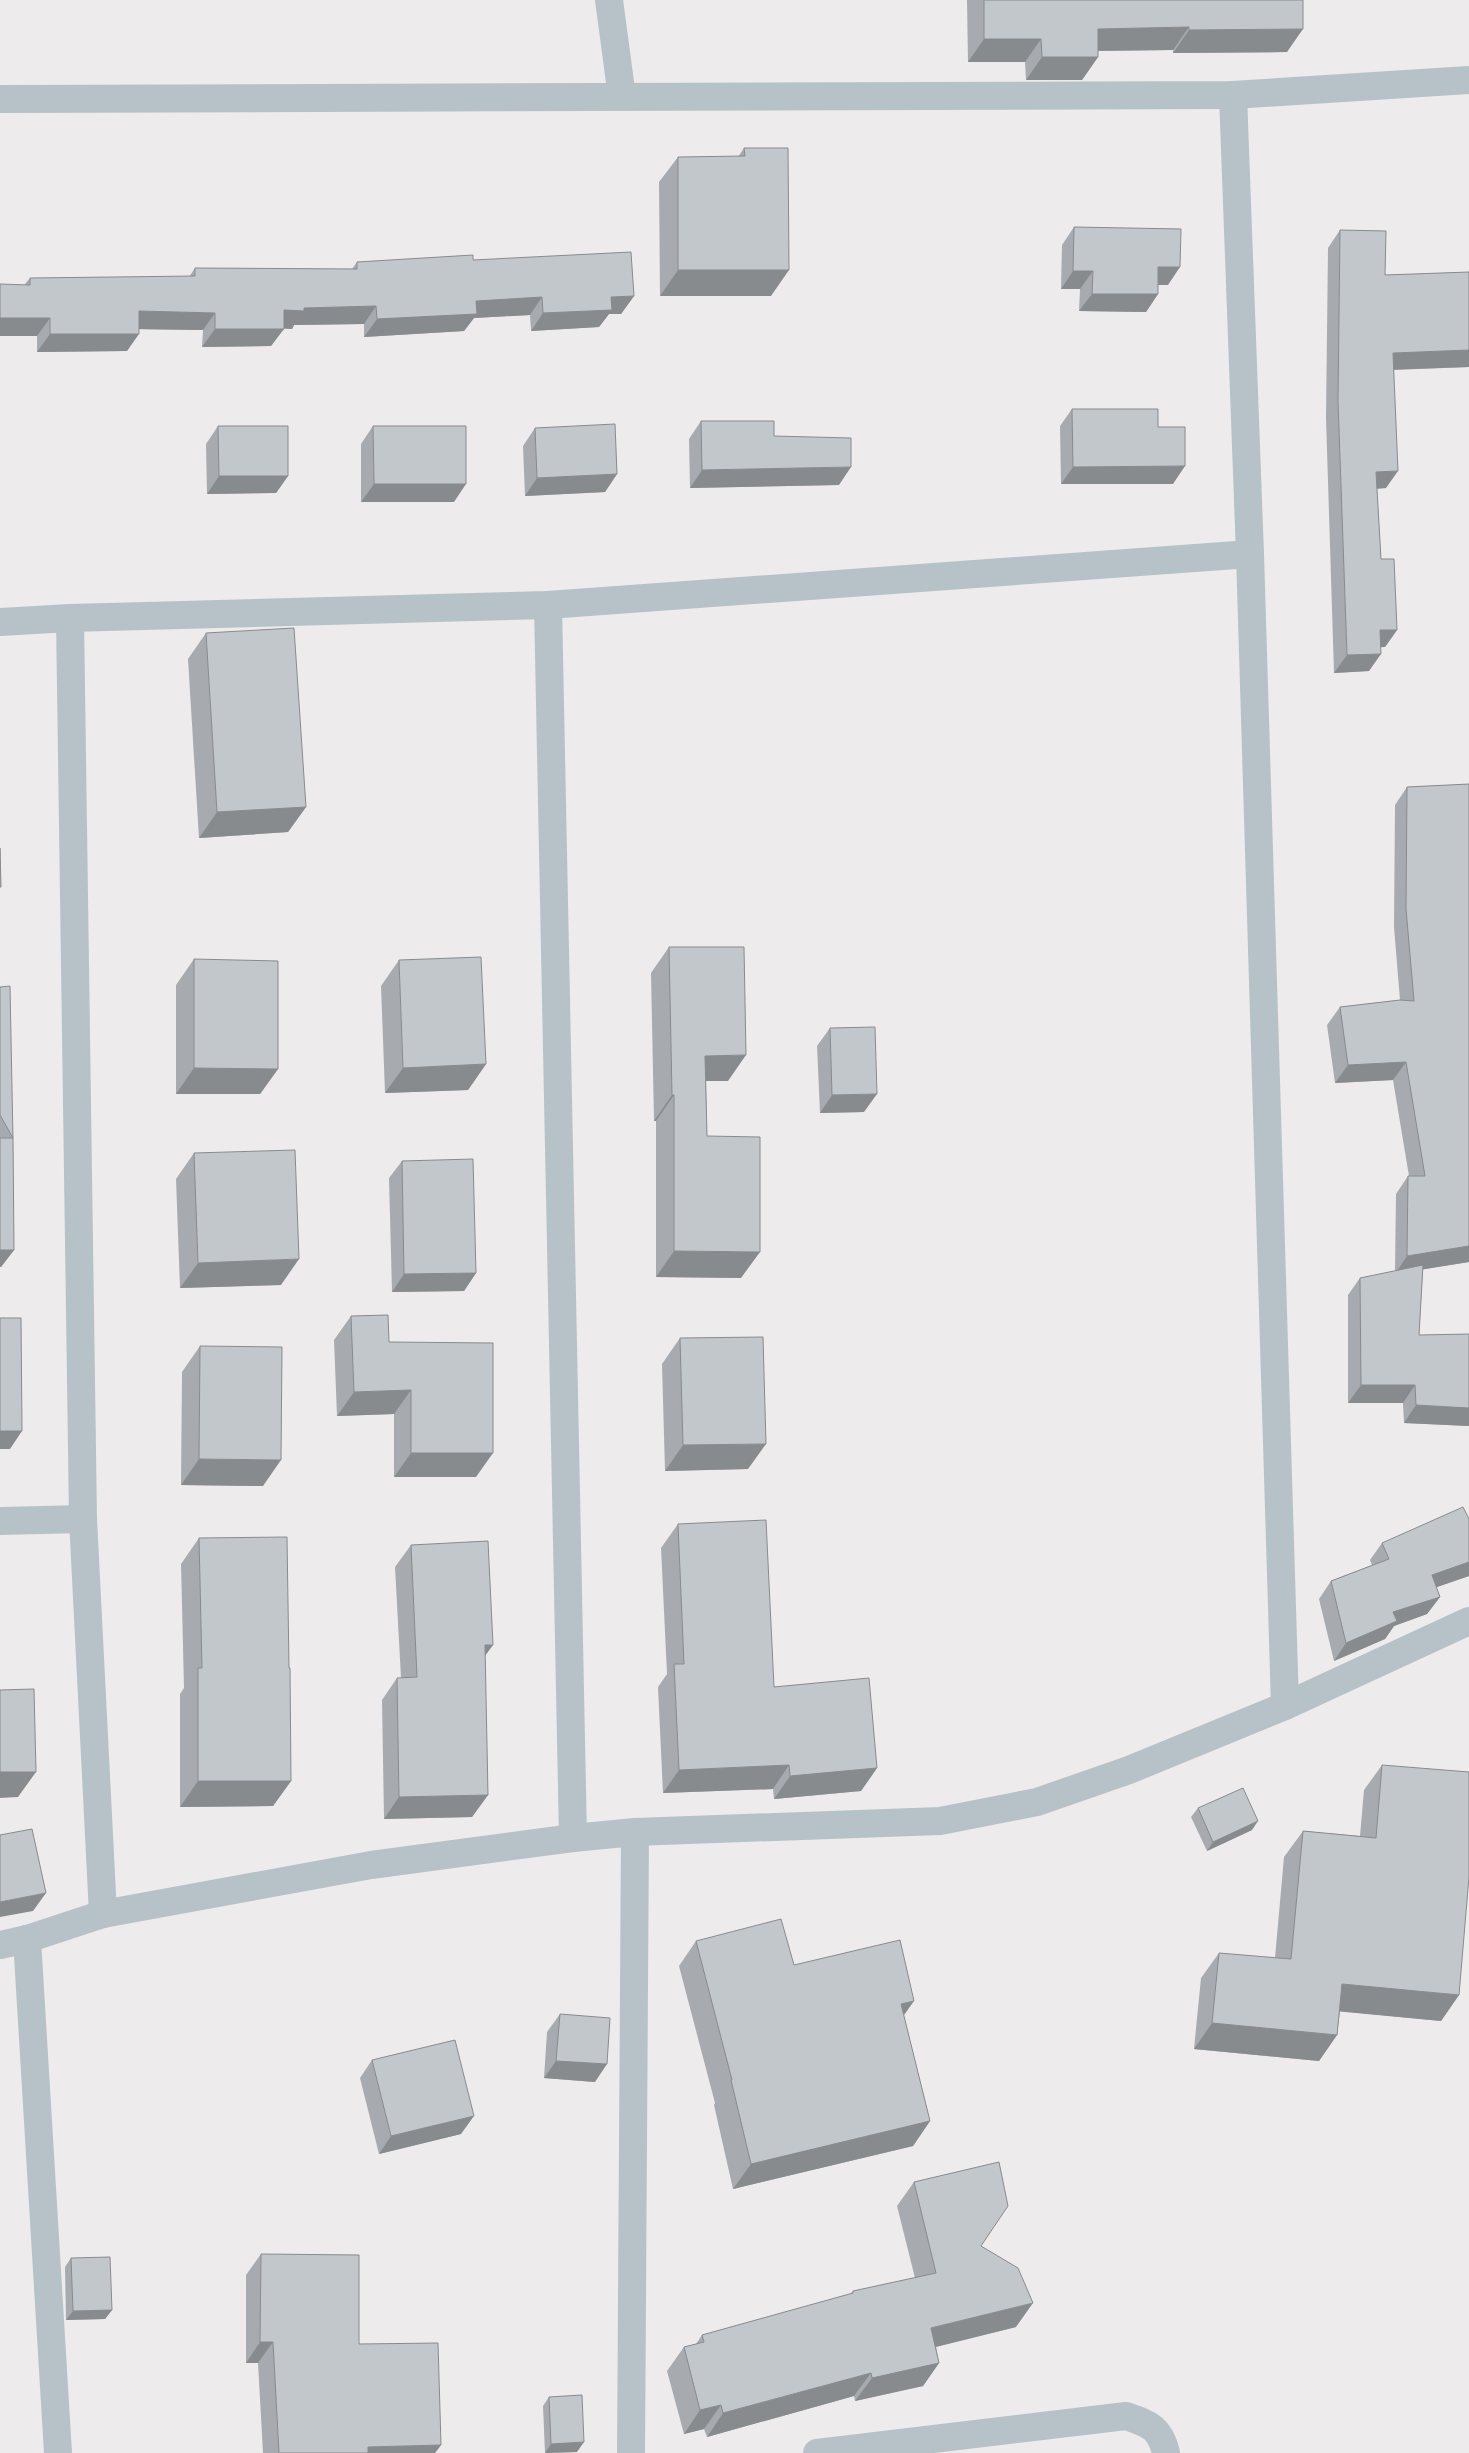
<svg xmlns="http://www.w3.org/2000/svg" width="1469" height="2453" viewBox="0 0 1469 2453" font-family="Barlow,sans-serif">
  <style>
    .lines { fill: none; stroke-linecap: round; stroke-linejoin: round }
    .minor { stroke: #b7c2c8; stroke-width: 28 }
    .wall { fill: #a7abaf }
    .shaded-wall { fill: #888b8e }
    .building { fill: #c2c7cb; stroke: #888b8e }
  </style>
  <rect width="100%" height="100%" fill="#eeebec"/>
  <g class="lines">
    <!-- minor -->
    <g class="minor">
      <path d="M 609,0 L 622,97"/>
      <path d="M 1233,95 L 1250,554 L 1285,1706"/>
      <path d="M 0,99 L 1233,95 L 1469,80"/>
      <path d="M 548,605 L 573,1838"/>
      <path d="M 70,618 L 83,1519 L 103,1914"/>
      <path d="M 0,622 L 70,618 L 548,605 L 1250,554"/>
      <path d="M 0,1521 L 83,1519"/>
      <path d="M 27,1939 L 58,2453"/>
      <path d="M 0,1945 L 27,1939 L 103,1914 L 371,1865 L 573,1838 L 635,1832 L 940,1821 L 1037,1802 L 1129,1770 L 1285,1706 L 1469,1621"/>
      <path d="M 631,2453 L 635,1832"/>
      <path d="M 817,2453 L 1126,2416 C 1149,2424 1160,2427 1166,2453"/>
    </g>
  </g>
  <!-- wall -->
  <g class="wall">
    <path d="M 967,0 L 1303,0 L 1287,52 L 1173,53 L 1173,50 L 1098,51 L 1098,57 L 1082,80 L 1026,80 L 1025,62 L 968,62 Z"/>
    <path d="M 744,148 L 771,296 L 660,296 L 659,182 L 678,157 L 738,157 Z"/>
    <path d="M 1074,227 L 1168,285 L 1158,285 L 1158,294 L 1146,312 L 1079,311 L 1080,289 L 1061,289 L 1062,245 Z"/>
    <path d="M 1340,230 L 1385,275 L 1469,272 L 1469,367 L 1394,370 L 1386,488 L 1377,489 L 1381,559 L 1397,630 L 1385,647 L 1381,647 L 1369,671 L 1334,673 L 1326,418 L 1328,248 Z"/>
    <path d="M 473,260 L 634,296 L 621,314 L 609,314 L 599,327 L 531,331 L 530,315 L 474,318 L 464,331 L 364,337 L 364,324 L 294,325 L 292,329 L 284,328 L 271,346 L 202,347 L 203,330 L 139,329 L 127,351 L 37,352 L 37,336 L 25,284 L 30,278 L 189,277 L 195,268 L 352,269 L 357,262 Z"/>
    <path d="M 1072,409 L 1158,427 L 1173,484 L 1061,484 L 1060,426 Z"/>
    <path d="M 701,421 L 774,436 L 839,485 L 690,488 L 689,439 Z"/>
    <path d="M 218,426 L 288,476 L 276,493 L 207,494 L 206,444 Z"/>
    <path d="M 373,426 L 454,502 L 361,502 L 361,444 Z"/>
    <path d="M 535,428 L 617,474 L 605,492 L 525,496 L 523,446 Z"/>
    <path d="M 206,633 L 306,807 L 288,832 L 199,838 L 188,659 Z"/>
    <path d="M 1469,784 L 1469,1262 L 1423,1269 L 1419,1335 L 1469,1334 L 1469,1426 L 1404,1423 L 1403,1403 L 1348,1403 L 1348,1295 L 1360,1278 L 1395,1271 L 1396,1194 L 1408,1176 L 1409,1176 L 1393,1080 L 1335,1083 L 1327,1025 L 1340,1007 L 1400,1000 L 1394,927 L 1395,805 L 1407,787 Z"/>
    <path d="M 669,947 L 728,1081 L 706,1081 L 707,1136 L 741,1278 L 656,1277 L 656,1121 L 654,1121 L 651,973 Z"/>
    <path d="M 194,959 L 278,1069 L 260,1094 L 176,1094 L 176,985 Z"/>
    <path d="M 399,960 L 486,1064 L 468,1090 L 385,1093 L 381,986 Z"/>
    <path d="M 0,987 L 13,1140 L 14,1250 L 1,1267 L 0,1267 Z"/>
    <path d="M 830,1028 L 864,1112 L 820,1113 L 817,1046 Z"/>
    <path d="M 194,1153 L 281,1285 L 180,1288 L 176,1179 Z"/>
    <path d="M 402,1161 L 476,1273 L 464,1291 L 392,1292 L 389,1178 Z"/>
    <path d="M 351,1316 L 389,1342 L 476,1477 L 394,1477 L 394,1414 L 337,1416 L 334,1340 Z"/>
    <path d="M 680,1338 L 748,1469 L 665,1471 L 662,1364 Z"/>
    <path d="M 200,1346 L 263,1486 L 181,1485 L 182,1372 Z"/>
    <path d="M 1469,1519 L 1469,1576 L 1436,1587 L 1440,1597 L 1427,1614 L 1394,1626 L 1385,1639 L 1334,1661 L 1319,1599 L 1331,1581 L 1372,1565 L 1370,1560 L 1382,1543 Z"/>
    <path d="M 678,1524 L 774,1687 L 877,1768 L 861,1791 L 774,1799 L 773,1789 L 663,1793 L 658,1687 L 667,1674 L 661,1548 Z"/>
    <path d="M 199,1538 L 291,1781 L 273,1806 L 180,1807 L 180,1694 L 184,1688 L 181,1564 Z"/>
    <path d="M 411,1545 L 485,1656 L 488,1795 L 472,1817 L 384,1819 L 382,1700 L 397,1678 L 401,1678 L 395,1567 Z"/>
    <path d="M 1382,1765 L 1459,1995 L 1441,2021 L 1340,2011 L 1337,2035 L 1319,2061 L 1194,2049 L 1201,1978 L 1219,1953 L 1275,1958 L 1284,1857 L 1303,1831 L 1360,1836 L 1364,1790 Z"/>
    <path d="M 1198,1808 L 1252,1830 L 1207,1851 L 1191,1817 Z"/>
    <path d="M 696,1941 L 794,1965 L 904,2016 L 930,2121 L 913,2146 L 733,2189 L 714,2105 L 715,2103 L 679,1966 Z"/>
    <path d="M 560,2014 L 595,2082 L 544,2078 L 547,2032 Z"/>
    <path d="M 372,2060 L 461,2134 L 379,2154 L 360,2078 Z"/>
    <path d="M 914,2182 L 981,2246 L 1016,2327 L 936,2347 L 939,2363 L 923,2386 L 855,2401 L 854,2396 L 707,2437 L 704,2429 L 684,2434 L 667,2371 L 684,2347 L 696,2344 L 702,2335 L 850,2294 L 853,2291 L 915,2278 L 897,2206 Z"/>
    <path d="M 261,2254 L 359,2344 L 441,2445 L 435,2453 L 263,2453 L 258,2363 L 246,2363 L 246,2275 Z"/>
    <path d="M 71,2258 L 112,2310 L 105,2319 L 66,2320 L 65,2267 Z"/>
    <path d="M 549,2397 L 577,2452 L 545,2453 L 543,2406 Z"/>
  </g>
  <!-- shaded-wall -->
  <g class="shaded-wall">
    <path d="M 1189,27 L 1173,50 L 1082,51 L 1098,29 Z"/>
    <path d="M 1303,29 L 1287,52 L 1173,53 L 1189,30 Z"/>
    <path d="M 984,39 L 1041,39 L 1025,62 L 968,62 Z"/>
    <path d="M 1042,57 L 1098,57 L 1082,80 L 1026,80 Z"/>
    <path d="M 1158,267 L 1180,267 L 1168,285 L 1145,285 Z"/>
    <path d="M 678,270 L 789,270 L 771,296 L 660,296 Z"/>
    <path d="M 1073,271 L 1093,271 L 1080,289 L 1061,289 Z"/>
    <path d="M 1092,294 L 1158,294 L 1146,312 L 1079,311 Z"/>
    <path d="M 634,296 L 621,314 L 609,314 L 599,327 L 531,331 L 543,313 L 611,297 Z"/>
    <path d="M 542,297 L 530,315 L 474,318 L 464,331 L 364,337 L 377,319 L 476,301 Z"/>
    <path d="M 376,306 L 364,324 L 294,325 L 292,329 L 271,328 L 284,310 L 304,308 Z"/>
    <path d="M 139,311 L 215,313 L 203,330 L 126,329 Z"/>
    <path d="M 0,318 L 50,318 L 37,336 L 0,336 Z"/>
    <path d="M 215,329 L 284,329 L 271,346 L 202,347 Z"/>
    <path d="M 50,334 L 139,334 L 127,351 L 37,352 Z"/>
    <path d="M 1469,350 L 1469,367 L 1381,370 L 1393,353 Z"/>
    <path d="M 1185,466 L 1173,484 L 1061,484 L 1073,467 Z"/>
    <path d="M 851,467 L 839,485 L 690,488 L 702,470 Z"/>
    <path d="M 1398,471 L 1386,488 L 1364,489 L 1376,472 Z"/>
    <path d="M 617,474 L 605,492 L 525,496 L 537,478 Z"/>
    <path d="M 219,476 L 288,476 L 276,493 L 207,494 Z"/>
    <path d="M 374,484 L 466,484 L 454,502 L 361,502 Z"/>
    <path d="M 1380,630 L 1397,630 L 1385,647 L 1367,648 Z"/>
    <path d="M 1381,654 L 1369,671 L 1334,673 L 1347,655 Z"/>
    <path d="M 306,807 L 288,832 L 199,838 L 217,812 Z"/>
    <path d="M 746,1055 L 728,1081 L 687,1081 L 705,1056 Z"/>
    <path d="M 1406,1062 L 1393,1080 L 1335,1083 L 1348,1065 Z"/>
    <path d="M 486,1064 L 468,1090 L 385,1093 L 403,1068 Z"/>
    <path d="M 194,1068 L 278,1069 L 260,1094 L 176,1094 Z"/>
    <path d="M 877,1094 L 864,1112 L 820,1113 L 832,1095 Z"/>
    <path d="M 672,1095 L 674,1095 L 656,1121 L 654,1121 Z"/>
    <path d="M 1469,1246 L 1469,1262 L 1395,1274 L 1407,1256 Z"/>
    <path d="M 0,1250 L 14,1250 L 1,1267 L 0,1267 Z"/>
    <path d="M 674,1251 L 760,1252 L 741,1278 L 656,1277 Z"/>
    <path d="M 299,1259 L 281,1285 L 180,1288 L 198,1263 Z"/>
    <path d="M 476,1273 L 464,1291 L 392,1292 L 404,1274 Z"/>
    <path d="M 1361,1385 L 1415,1385 L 1403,1403 L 1348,1403 Z"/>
    <path d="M 411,1390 L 394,1414 L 337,1416 L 354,1392 Z"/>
    <path d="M 1416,1405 L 1469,1408 L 1469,1426 L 1404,1423 Z"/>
    <path d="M 0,1431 L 22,1431 L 10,1449 L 0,1449 Z"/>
    <path d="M 766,1444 L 748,1469 L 665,1471 L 683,1445 Z"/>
    <path d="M 411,1453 L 493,1453 L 476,1477 L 394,1477 Z"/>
    <path d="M 199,1459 L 281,1460 L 263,1486 L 181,1485 Z"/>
    <path d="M 1469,1562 L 1469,1576 L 1420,1593 L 1432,1575 Z"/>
    <path d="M 1440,1597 L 1427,1614 L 1394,1626 L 1385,1639 L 1334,1661 L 1346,1643 L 1393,1612 Z"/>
    <path d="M 485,1645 L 493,1645 L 477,1667 Z"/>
    <path d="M 789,1765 L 773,1789 L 663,1793 L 679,1770 Z"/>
    <path d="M 877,1768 L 861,1791 L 774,1799 L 790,1776 Z"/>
    <path d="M 0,1772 L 36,1772 L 18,1797 L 0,1798 Z"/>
    <path d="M 198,1781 L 291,1781 L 273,1806 L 180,1807 Z"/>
    <path d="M 488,1795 L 472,1817 L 384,1819 L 399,1797 Z"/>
    <path d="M 1258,1821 L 1252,1830 L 1207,1851 L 1213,1842 Z"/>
    <path d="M 46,1893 L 33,1911 L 0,1917 L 0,1902 Z"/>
    <path d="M 1342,1984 L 1459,1995 L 1441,2021 L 1324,2010 Z"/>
    <path d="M 914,2001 L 897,2025 L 901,2004 Z"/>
    <path d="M 1212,2023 L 1337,2035 L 1319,2061 L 1194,2049 Z"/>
    <path d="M 556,2061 L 607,2064 L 595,2082 L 544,2078 Z"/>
    <path d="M 474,2116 L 461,2134 L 379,2154 L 391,2136 Z"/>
    <path d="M 930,2121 L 913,2146 L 733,2189 L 751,2164 Z"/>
    <path d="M 1033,2303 L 1016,2327 L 915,2352 L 931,2328 Z"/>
    <path d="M 112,2310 L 105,2319 L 66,2320 L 73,2311 Z"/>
    <path d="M 260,2342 L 273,2342 L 258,2363 L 246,2363 Z"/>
    <path d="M 939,2363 L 923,2386 L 855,2401 L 872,2378 Z"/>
    <path d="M 871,2373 L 854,2396 L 707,2437 L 723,2413 Z"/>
    <path d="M 721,2405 L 704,2429 L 684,2434 L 700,2410 Z"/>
    <path d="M 584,2442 L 577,2452 L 545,2453 L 551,2444 Z"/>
    <path d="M 441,2445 L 435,2453 L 364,2453 L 368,2447 Z"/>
  </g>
  <!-- building -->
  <g class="building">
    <path d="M 984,0 L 1303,0 L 1303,29 L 1189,30 L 1189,27 L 1098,29 L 1098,57 L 1042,57 L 1041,39 L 984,39 Z"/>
    <path d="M 744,148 L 788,148 L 789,270 L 678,270 L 678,157 L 745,156 Z"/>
    <path d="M 1074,227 L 1181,229 L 1180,267 L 1158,267 L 1158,294 L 1092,294 L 1093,271 L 1073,271 Z"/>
    <path d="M 1340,230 L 1386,231 L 1385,275 L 1469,272 L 1469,350 L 1393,353 L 1398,471 L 1376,472 L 1381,559 L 1394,559 L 1397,630 L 1380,630 L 1381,654 L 1347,655 L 1338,401 Z"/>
    <path d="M 631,252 L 634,296 L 611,297 L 612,310 L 543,313 L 542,297 L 476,301 L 477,314 L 377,319 L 376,306 L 304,308 L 304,311 L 284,310 L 284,329 L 215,329 L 215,313 L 139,311 L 139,334 L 50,334 L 50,318 L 0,318 L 0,284 L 30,285 L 30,278 L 195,276 L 195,268 L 357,269 L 357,262 L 473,255 L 473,260 Z"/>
    <path d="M 1072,409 L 1158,409 L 1158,427 L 1185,427 L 1185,466 L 1073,467 Z"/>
    <path d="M 701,421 L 774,421 L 774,436 L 851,438 L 851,467 L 702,470 Z"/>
    <path d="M 615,424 L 617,474 L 537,478 L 535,428 Z"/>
    <path d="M 218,426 L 288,426 L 288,476 L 219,476 Z"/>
    <path d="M 373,426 L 466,426 L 466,484 L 374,484 Z"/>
    <path d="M 294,628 L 306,807 L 217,812 L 206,633 Z"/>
    <path d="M 1469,784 L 1469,1246 L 1407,1256 L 1408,1176 L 1425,1176 L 1406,1062 L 1348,1065 L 1340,1007 L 1400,1000 L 1414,1001 L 1406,909 L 1407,787 Z"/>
    <path d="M 0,848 L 1,887 L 0,887 Z"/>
    <path d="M 669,947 L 744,947 L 746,1055 L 705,1056 L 707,1136 L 760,1137 L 760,1252 L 674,1251 L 674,1095 L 672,1095 Z"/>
    <path d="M 481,957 L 486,1064 L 403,1068 L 399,960 Z"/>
    <path d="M 194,959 L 278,961 L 278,1069 L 194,1068 Z"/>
    <path d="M 10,986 L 13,1140 L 14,1250 L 0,1250 L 0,1138 L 13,1138 L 0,1115 L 0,987 Z"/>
    <path d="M 875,1027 L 877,1094 L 832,1095 L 830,1028 Z"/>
    <path d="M 295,1150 L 299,1259 L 198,1263 L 194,1153 Z"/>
    <path d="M 473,1159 L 476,1273 L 404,1274 L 402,1161 Z"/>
    <path d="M 1423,1265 L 1419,1335 L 1469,1334 L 1469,1408 L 1416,1405 L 1415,1385 L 1361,1385 L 1360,1278 Z"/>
    <path d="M 388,1315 L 389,1342 L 493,1343 L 493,1453 L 411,1453 L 411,1390 L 354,1392 L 351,1316 Z"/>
    <path d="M 0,1318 L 21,1318 L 22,1431 L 0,1431 Z"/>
    <path d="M 763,1337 L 766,1444 L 683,1445 L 680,1338 Z"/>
    <path d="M 200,1346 L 282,1347 L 281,1460 L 199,1459 Z"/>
    <path d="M 1463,1507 L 1469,1519 L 1469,1562 L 1432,1575 L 1440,1597 L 1393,1612 L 1397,1621 L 1346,1643 L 1331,1581 L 1389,1559 L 1382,1543 Z"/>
    <path d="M 766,1520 L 774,1687 L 869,1678 L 877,1768 L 790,1776 L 789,1765 L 679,1770 L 674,1664 L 684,1664 L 678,1524 Z"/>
    <path d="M 287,1537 L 289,1668 L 290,1668 L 291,1781 L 198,1781 L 198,1668 L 202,1668 L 199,1538 Z"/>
    <path d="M 488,1541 L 493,1645 L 485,1645 L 488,1795 L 399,1797 L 397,1678 L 417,1677 L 411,1545 Z"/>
    <path d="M 34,1689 L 36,1772 L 0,1772 L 0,1690 Z"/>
    <path d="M 1382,1765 L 1469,1772 L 1469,1877 L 1459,1995 L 1342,1984 L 1337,2035 L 1212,2023 L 1219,1953 L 1291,1959 L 1303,1831 L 1376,1838 Z"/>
    <path d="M 1243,1788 L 1258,1821 L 1213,1842 L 1198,1808 Z"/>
    <path d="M 32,1829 L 46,1893 L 0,1902 L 0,1835 Z"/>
    <path d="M 781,1919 L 794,1965 L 900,1940 L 914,2001 L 901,2004 L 930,2121 L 751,2164 L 731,2080 L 732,2080 L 696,1941 Z"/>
    <path d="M 560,2014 L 610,2018 L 607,2064 L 556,2061 Z"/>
    <path d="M 455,2040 L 474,2116 L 391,2136 L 372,2060 Z"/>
    <path d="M 999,2162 L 1008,2206 L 981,2246 L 1018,2268 L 1033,2303 L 931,2328 L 939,2363 L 872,2378 L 871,2373 L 723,2413 L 721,2405 L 700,2410 L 684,2347 L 704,2342 L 702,2335 L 853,2293 L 853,2291 L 936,2273 L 914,2182 Z"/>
    <path d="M 261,2254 L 359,2255 L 359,2344 L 438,2343 L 441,2445 L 368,2447 L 368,2453 L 279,2453 L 273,2342 L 260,2342 Z"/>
    <path d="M 110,2257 L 112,2310 L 73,2311 L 71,2258 Z"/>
    <path d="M 582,2395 L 584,2442 L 551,2444 L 549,2397 Z"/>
  </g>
</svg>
